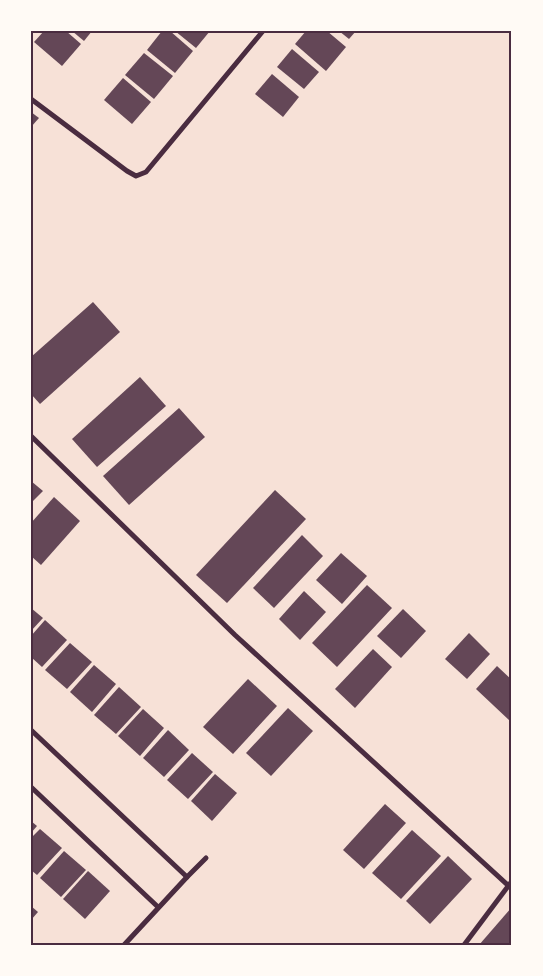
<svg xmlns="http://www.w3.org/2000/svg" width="543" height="976" viewBox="0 0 543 976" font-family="Figtree,sans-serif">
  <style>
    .building { fill: #644757 }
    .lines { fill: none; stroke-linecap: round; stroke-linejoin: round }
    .minor { stroke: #4a2c40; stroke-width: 5 }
    .neatline { fill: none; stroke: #4a2c40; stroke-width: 2 }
  </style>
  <rect width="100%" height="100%" fill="#f7e1d7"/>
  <!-- building -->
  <g class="building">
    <path d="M 44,31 L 66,31 L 81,44 L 62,66 L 34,42 Z"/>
    <path d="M 72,31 L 92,31 L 84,41 Z"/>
    <path d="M 162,31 L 170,31 L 193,51 L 175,73 L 147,50 Z"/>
    <path d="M 175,31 L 210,31 L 196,48 Z"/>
    <path d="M 306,31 L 327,31 L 346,47 L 326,71 L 295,44 Z"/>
    <path d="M 339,31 L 356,31 L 349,39 Z"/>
    <path d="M 292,49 L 319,72 L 304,89 L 277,67 Z"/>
    <path d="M 144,53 L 173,76 L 154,99 L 125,75 Z"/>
    <path d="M 272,74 L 299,97 L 283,117 L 255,94 Z"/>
    <path d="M 123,78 L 151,102 L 132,124 L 104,100 Z"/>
    <path d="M 31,112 L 39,118 L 31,127 Z"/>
    <path d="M 93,302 L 120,332 L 40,404 L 31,394 L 31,357 Z"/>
    <path d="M 140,377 L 166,406 L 97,467 L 72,439 Z"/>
    <path d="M 179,408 L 205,437 L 129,505 L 103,476 Z"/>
    <path d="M 31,481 L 43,491 L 31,503 Z"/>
    <path d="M 275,490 L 306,519 L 227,603 L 196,575 Z"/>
    <path d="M 54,497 L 80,521 L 41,565 L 31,556 L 31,523 Z"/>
    <path d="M 302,535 L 323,556 L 274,608 L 253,588 Z"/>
    <path d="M 341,553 L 367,576 L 342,604 L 316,580 Z"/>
    <path d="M 367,585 L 392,608 L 337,667 L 312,643 Z"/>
    <path d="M 304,591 L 326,612 L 300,640 L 279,619 Z"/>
    <path d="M 31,608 L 43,618 L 31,631 Z"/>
    <path d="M 403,609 L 426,631 L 401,658 L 377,636 Z"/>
    <path d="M 45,620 L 67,640 L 42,667 L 31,657 L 31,636 Z"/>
    <path d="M 469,633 L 490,654 L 467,679 L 445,659 Z"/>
    <path d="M 70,643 L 92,662 L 67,689 L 45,670 Z"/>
    <path d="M 373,649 L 392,667 L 355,708 L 335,689 Z"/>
    <path d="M 94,665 L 116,684 L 92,712 L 70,692 Z"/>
    <path d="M 497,666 L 512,680 L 512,723 L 476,689 Z"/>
    <path d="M 248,679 L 277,706 L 233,754 L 203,727 Z"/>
    <path d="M 119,687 L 141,707 L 116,734 L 94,715 Z"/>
    <path d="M 288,708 L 313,731 L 271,776 L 246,753 Z"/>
    <path d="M 143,709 L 164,728 L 140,756 L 118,736 Z"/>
    <path d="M 168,730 L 189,750 L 164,777 L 143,758 Z"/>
    <path d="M 192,753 L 213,772 L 188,799 L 167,780 Z"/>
    <path d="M 215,774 L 237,793 L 212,821 L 191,801 Z"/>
    <path d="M 385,804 L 406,823 L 364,869 L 343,850 Z"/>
    <path d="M 31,821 L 37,826 L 31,833 Z"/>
    <path d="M 40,829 L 62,848 L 37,875 L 31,870 L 31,838 Z"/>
    <path d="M 412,830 L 441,856 L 401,899 L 372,873 Z"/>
    <path d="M 64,851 L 86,870 L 61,897 L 40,878 Z"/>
    <path d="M 448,856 L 472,879 L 430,924 L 406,901 Z"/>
    <path d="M 88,871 L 110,891 L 85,919 L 63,899 Z"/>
    <path d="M 31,906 L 38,912 L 31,920 Z"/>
    <path d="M 512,907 L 512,945 L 479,945 Z"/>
  </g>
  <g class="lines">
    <!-- minor -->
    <g class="minor">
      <path d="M 31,99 L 127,171 L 136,176 L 146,172 L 263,31"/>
      <path d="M 31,436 L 235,635 L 512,889"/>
      <path d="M 31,730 L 187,877"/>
      <path d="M 31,787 L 158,907"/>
      <path d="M 124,945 L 187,877 L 206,858"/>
      <path d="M 464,945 L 512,881"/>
    </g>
  </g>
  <!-- border -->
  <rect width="543" height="976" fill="none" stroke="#fffaf5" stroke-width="65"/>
  <rect x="32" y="32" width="478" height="912" class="neatline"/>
</svg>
